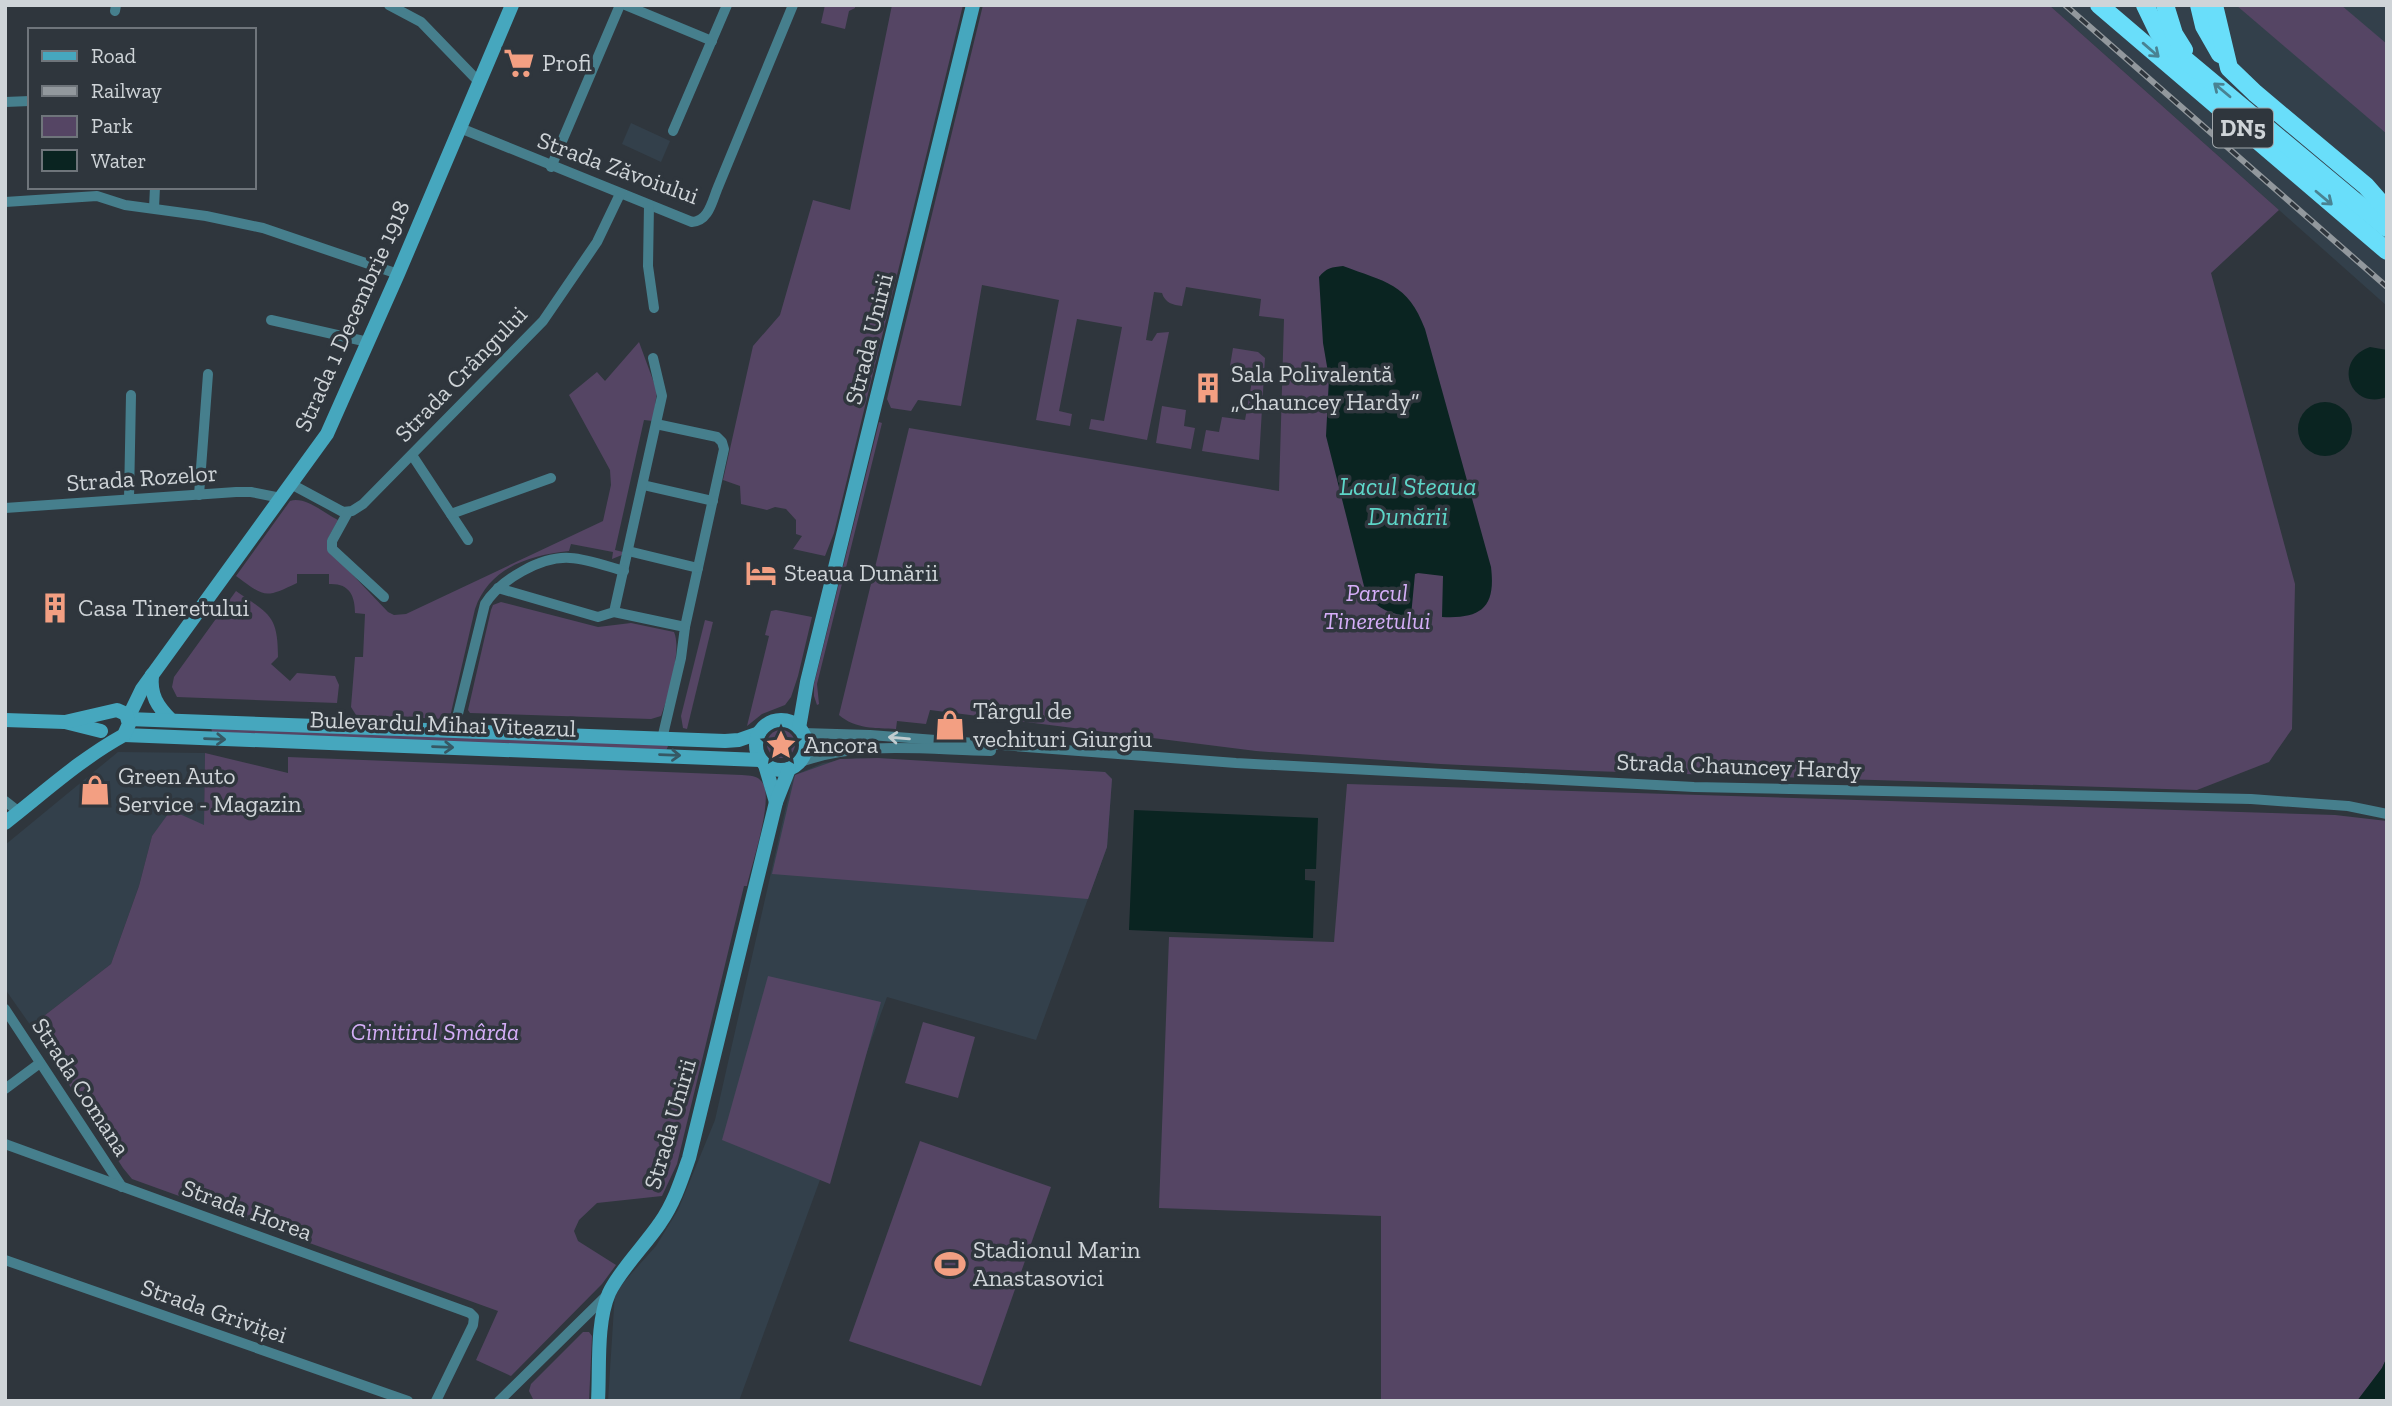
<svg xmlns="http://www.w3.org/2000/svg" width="2392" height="1406" viewBox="0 0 2392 1406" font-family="'Zilla Slab',serif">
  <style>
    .built { fill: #33404b }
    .green { fill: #554564 }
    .water { fill: #0a2421 }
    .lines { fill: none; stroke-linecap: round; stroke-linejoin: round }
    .street { stroke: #467f8d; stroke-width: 10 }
    .secondary { stroke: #46a7be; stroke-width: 14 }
    .highway { stroke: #69defa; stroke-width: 18 }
    .rail-casing { stroke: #92989d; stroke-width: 6 }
    .rail { stroke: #2f363d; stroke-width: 3.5; stroke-dasharray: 10; stroke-linecap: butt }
    .oneway { stroke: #498292 }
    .oneway2 { stroke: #c1ccd0 }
    .oneway3 { stroke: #365864 }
    .labels { text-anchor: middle; stroke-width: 7; stroke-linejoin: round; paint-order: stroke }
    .shield { fill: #2f363d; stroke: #9fa5aa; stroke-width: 2 }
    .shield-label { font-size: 23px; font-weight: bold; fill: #cfd4d8 }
    .poi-label { font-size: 24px; fill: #cfd4d8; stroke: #2f363d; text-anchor: start }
    .street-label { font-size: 24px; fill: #cfd4d8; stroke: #2f363d }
    .park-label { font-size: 24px; font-style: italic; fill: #d5aef8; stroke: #2f363d }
    .water-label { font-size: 26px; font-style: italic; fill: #5dd5c8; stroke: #2f363d }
  </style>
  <rect width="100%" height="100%" fill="#2f363d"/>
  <!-- built -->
  <g class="built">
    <path d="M 2049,5 L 2387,5 L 2387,306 L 2279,210 Z"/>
    <path d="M 631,123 L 670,141 L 661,162 L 622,144 Z"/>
    <path d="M 118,752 L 205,753 L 204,826 L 172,810 L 152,836 L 139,886 L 111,964 L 31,1026 L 5,989 L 5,845 Z"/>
    <path d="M 857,758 L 1105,772 L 1112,779 L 1107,847 L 1036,1040 L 887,997 L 739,1401 L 608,1401 L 615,1292 L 656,1246 L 678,1210 L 715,1120 L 792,780 L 795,775 L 823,763 Z"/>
  </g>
  <!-- green -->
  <g class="green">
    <path d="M 825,5 L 855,5 L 855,8 L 849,11 L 845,29 L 821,23 Z"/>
    <path d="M 892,5 L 963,5 L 834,533 L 825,556 L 793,549 L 802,536 L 796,534 L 796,520 L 786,509 L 775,507 L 767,510 L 741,504 L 740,486 L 723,480 L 753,346 L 780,315 L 813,200 L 850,210 Z"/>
    <path d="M 983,5 L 2049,5 L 2279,210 L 2211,273 L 2295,584 L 2292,729 L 2269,762 L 2197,790 L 1590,771 L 1440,764 L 1256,751 L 930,710 L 926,724 L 897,721 L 896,729 C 876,728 855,729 839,715 L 909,428 L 1279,491 L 1284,319 L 1259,316 L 1261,299 L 1186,287 L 1182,306 C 1173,305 1165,303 1162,293 L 1154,292 L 1146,340 L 1152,341 L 1157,333 L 1169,332 L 1147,440 L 1089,429 L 1091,419 L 1104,421 L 1122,327 L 1077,319 L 1059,411 L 1072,414 L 1070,426 L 1036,420 L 1059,300 L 982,285 L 961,406 L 918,400 L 911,411 L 891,408 L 887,399 Z"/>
    <path d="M 2236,5 L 2341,5 L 2387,44 L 2387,134 Z"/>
    <path d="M 639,342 L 657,391 L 653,421 L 644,420 L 615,550 L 623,552 L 622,555 L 612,559 L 613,552 L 571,544 L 569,551 C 529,555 489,568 475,609 L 450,717 L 444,719 L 356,715 L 351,707 L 355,657 L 363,657 L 365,614 L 355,613 C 355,595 349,583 329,584 L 329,574 L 297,574 L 297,583 C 264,599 265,597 236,576 L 290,501 C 305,496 324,513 338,520 L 327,540 L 329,550 L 388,612 L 394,615 L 406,614 L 603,521 L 611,485 L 610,470 L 569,395 L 597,372 L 605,381 Z"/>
    <path d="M 1233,348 L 1258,352 L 1265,358 L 1259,460 L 1202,451 L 1206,430 L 1219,432 L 1222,417 L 1245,420 L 1254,370 L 1230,366 Z"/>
    <path d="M 1162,406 L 1186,410 L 1184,426 L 1195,428 L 1191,449 L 1156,443 Z"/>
    <path d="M 879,422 L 882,423 L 817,684 L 819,704 L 817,705 L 814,696 L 814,684 Z"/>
    <path d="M 236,591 C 269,614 278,615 278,657 L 271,664 L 290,681 L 297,673 L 335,676 L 339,685 L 337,703 L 177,697 L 172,687 L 174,677 Z"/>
    <path d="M 501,602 L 598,627 L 631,623 L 674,632 C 682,649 668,698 661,716 L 651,719 L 470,713 L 468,710 L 491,610 L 493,605 Z"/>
    <path d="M 776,610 L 812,617 L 798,676 L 791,697 L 785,705 L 762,714 L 747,726 L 769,636 L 765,635 L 771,611 Z"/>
    <path d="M 705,620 L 713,622 L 687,729 L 683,728 L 681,716 Z"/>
    <path d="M 211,727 L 667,745 L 668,746 L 666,751 L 212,732 Z"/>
    <circle cx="781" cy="744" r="14"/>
    <path d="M 205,753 L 288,773 L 288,757 L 742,775 C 750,776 757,775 762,782 C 775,797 751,866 747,886 L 744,886 L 677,1164 L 662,1196 L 597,1203 L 579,1220 L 574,1231 L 578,1241 L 616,1265 L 602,1284 L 511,1376 L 476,1360 L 498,1311 L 132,1179 L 123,1168 L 31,1026 L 111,964 L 139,886 L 152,836 L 171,810 L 204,825 Z"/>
    <path d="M 878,758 L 1105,772 L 1112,779 L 1107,847 L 1088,899 L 772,874 L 795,775 L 840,759 Z"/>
    <path d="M 1347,784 L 2335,815 L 2387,821 L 2387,1357 L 2382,1368 L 2357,1401 L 1381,1401 L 1381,1216 L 1159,1208 L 1169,937 L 1334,942 Z"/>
    <path d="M 768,976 L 881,1002 L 830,1184 L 722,1140 Z"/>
    <path d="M 923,1022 L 975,1037 L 958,1098 L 905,1083 Z"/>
    <path d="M 920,1141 L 1051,1187 L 981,1386 L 849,1341 Z"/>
    <path d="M 583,1332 L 589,1332 L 592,1336 L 589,1401 L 534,1401 L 529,1391 L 531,1384 Z"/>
  </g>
  <!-- water -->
  <g class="water">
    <path d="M 1343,266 C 1385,282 1408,283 1425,329 L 1491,567 C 1496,608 1481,619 1442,617 L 1443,576 L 1418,573 L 1415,574 L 1411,616 C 1391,615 1378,609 1366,594 L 1326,436 L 1329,378 L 1323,343 L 1319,277 C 1326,268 1332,267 1343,266 Z"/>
    <path d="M 2370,347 L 2387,350 L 2387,397 C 2349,411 2332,360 2370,347 Z"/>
    <circle cx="2325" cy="429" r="27"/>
    <path d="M 1134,810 L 1318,818 L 1316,869 L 1305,869 L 1305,880 L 1315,881 L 1313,938 L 1129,930 Z"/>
    <path d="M 2387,1357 L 2387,1401 L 2357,1401 L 2382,1368 Z"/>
  </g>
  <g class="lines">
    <!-- street -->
    <g class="street">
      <path d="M 389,5 L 421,22 L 479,82"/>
      <path d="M 625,5 L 712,41"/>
      <path d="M 115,11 L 116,5"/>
      <path d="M 5,102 L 30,101"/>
      <path d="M 460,128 L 692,222 C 709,221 712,201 718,187 L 793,5"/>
      <path d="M 673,131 L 727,5"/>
      <path d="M 551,167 L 620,5"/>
      <path d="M 5,202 L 97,196 L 125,205 L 206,216 L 263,228 L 398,274"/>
      <path d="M 649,205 L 648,266 L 654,308"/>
      <path d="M 154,208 L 155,187"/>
      <path d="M 271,320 L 368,342"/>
      <path d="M 656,424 L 717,437 L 722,442 L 724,449 L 685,627"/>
      <path d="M 412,455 L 468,540"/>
      <path d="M 291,484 L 343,512 L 352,511 L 363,504 L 543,321 L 597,242 L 620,194"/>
      <path d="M 643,485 L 713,501"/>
      <path d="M 199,495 L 208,374"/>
      <path d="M 129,499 L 131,395"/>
      <path d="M 5,508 L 236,492 L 251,492 L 281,498"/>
      <path d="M 348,512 L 332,541 L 332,549 L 384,597"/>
      <path d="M 451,514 L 551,478"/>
      <path d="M 628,551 L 698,568"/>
      <path d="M 498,588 L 598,617 L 614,612 L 662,396 L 653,358"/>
      <path d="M 614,612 L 685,627 L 681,658 L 662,739"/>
      <path d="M 454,730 L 485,604 C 500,580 541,556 570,558 C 588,559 606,566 624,571"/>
      <path d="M 803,733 L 870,735 L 1236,763 L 1694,787 L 2251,799 L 2348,806 L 2387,814"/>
      <path d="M 798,763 C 859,740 927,750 991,751"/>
      <path d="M 5,801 L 19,812"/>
      <path d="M 5,1009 L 122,1187"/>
      <path d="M 5,1089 L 40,1063"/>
      <path d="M 5,1144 L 470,1313 L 474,1317 L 473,1325 L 436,1401"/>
      <path d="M 5,1260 L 408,1401"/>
      <path d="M 499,1401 L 606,1296"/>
    </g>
    <!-- secondary -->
    <g class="secondary">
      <path d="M 152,675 C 150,695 157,706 171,720"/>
      <path d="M 128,718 L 142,689 L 327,434 L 398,274 L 512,5"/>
      <path d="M 128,719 L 725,741 L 739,740 L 759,733"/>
      <circle cx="781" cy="745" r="25"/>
      <path d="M 5,720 L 65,722 L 101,731"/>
      <path d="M 799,728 L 807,682 L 973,5"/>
      <path d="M 124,735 L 760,760"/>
      <path d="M 765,765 L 776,802"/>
      <path d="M 5,823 C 46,791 79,760 124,735 L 129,724 L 126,714 L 117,710 L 65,722"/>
      <path d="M 598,1401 C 600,1368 596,1323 609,1293 C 619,1271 646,1244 660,1223 C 674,1203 681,1181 689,1158 L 776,802 L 789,769"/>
    </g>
    <!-- highway -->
    <g class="highway">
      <path d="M 2099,5 L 2387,251"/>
      <path d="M 2145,5 L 2158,32 L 2176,52 L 2387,228"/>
      <path d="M 2165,5 L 2174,34 L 2184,50"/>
      <path d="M 2199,5 L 2204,26 L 2220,54"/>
      <path d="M 2214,5 L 2229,68 L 2255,93 L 2366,186 L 2387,210"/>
    </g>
    <!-- rail casing -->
    <g class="rail-casing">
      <path id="rail" d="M 2065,5 L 2387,287"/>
    </g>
    <!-- rail -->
    <use href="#rail" class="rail"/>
  </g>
  <!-- one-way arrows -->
  <defs><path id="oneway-shaft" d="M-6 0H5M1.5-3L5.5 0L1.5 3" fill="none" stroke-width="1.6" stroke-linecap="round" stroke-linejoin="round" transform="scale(1.75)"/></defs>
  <g class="oneway">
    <use href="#oneway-shaft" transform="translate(2151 50) rotate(41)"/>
    <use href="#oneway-shaft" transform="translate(2222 90) rotate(-140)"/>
    <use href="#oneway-shaft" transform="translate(2324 198) rotate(40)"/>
  </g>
  <use class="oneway2" href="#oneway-shaft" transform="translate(899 738) rotate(-175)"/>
  <g class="oneway3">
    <use href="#oneway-shaft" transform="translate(215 739) rotate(2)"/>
    <use href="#oneway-shaft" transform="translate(443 747) rotate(2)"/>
    <use href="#oneway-shaft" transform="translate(670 755) rotate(2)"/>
  </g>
  <!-- icons -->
  <defs>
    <g id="supermarket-bare" transform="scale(2.415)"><path d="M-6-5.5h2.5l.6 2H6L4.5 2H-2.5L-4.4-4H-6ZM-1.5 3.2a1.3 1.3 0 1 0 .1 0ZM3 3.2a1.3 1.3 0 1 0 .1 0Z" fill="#f39f82" stroke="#2f363d" stroke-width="2.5" paint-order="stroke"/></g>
    <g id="building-bare" transform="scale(2.415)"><path d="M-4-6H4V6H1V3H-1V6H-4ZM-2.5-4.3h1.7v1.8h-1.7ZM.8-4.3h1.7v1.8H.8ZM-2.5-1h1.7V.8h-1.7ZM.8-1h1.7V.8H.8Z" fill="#f39f82" stroke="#2f363d" stroke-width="2.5" paint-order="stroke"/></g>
    <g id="hotel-bare" transform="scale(2.415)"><path d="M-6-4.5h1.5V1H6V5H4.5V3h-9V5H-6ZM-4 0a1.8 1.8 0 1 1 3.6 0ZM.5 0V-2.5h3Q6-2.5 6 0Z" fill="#f39f82" stroke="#2f363d" stroke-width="2.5" paint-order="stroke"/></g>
    <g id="shop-bare" transform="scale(2.415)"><path d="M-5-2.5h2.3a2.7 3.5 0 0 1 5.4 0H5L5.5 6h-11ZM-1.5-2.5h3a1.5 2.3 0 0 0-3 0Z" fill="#f39f82" stroke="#2f363d" stroke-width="2.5" paint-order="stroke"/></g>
    <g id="sight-bare" transform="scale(2.415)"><path d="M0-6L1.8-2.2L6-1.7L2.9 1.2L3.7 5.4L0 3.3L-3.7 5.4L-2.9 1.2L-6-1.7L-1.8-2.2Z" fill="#f39f82" stroke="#2f363d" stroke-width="2.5" paint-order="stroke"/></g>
    <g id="stadium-bare" transform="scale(2.415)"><path d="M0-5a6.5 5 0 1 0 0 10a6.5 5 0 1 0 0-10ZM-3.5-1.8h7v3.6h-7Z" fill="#f39f82" stroke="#2f363d" stroke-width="2.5" paint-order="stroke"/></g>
  </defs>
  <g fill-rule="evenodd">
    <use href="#supermarket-bare" x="519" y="63"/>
    <use href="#building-bare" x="1208" y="388"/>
    <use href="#hotel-bare" x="761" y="573"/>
    <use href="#building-bare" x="55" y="608"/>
    <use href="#shop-bare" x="950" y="725"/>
    <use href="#sight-bare" x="781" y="745"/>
    <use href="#shop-bare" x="95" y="790"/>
    <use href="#stadium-bare" x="950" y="1264"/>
  </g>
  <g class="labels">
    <!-- shield labels -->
    <rect class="shield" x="2213" y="108.5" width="60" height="39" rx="5"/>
    <g class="shield-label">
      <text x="2243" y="136">DN5</text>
    </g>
    <!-- poi labels -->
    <g class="poi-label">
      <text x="542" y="71">Profi</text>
      <text x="1231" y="382">Sala Polivalentă<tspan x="1231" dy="28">„Chauncey Hardy“</tspan></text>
      <text x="784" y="581">Steaua Dunării</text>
      <text x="78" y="616">Casa Tineretului</text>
      <text x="973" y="719">Târgul de<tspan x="973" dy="28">vechituri Giurgiu</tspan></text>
      <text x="804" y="753">Ancora</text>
      <text x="118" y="784">Green Auto<tspan x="118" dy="28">Service - Magazin</tspan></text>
      <text x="973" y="1258">Stadionul Marin<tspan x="973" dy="28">Anastasovici</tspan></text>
    </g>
    <!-- street labels -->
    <g class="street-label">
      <text transform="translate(618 168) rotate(20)" y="8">Strada Zăvoiului</text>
      <text transform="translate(352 316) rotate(-66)" y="8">Strada 1 Decembrie 1918</text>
      <text transform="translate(869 339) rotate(-76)" y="8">Strada Unirii</text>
      <text transform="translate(461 374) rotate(-46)" y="8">Strada Crângului</text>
      <text transform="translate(142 478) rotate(-4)" y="8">Strada Rozelor</text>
      <text transform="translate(443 724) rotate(2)" y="8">Bulevardul Mihai Viteazul</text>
      <text transform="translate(1739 766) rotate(2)" y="8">Strada Chauncey Hardy</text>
      <text transform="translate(81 1087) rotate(57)" y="8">Strada Comana</text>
      <text transform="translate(670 1124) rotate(-74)" y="8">Strada Unirii</text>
      <text transform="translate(247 1210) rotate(20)" y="8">Strada Horea</text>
      <text transform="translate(214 1311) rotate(19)" y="8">Strada Griviței</text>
    </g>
    <!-- park labels -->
    <g class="park-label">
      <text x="1377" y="601">Parcul<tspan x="1377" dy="28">Tineretului</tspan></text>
      <text x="435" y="1040">Cimitirul Smârda</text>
    </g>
    <!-- water labels -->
    <g class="water-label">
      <text x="1408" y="495">Lacul Steaua<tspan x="1408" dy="30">Dunării</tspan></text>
    </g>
  </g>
  <!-- border -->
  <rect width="2392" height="1406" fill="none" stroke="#cfd4d8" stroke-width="14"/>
  <!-- legend -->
  <rect x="28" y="28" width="228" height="161" fill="#2f363d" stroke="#6f757b" stroke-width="2"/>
  <rect x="42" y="51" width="35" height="10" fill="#46a7be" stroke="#6f757b" stroke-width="2"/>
  <text x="91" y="63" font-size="21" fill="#cfd4d8">Road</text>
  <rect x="42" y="86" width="35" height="10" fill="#92989d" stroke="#6f757b" stroke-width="2"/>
  <text x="91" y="98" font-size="21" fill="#cfd4d8">Railway</text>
  <rect x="42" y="116" width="35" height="21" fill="#554564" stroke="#6f757b" stroke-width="2"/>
  <text x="91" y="133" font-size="21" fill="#cfd4d8">Park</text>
  <rect x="42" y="150" width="35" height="21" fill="#0a2421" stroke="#6f757b" stroke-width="2"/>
  <text x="91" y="168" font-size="21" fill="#cfd4d8">Water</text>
</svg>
